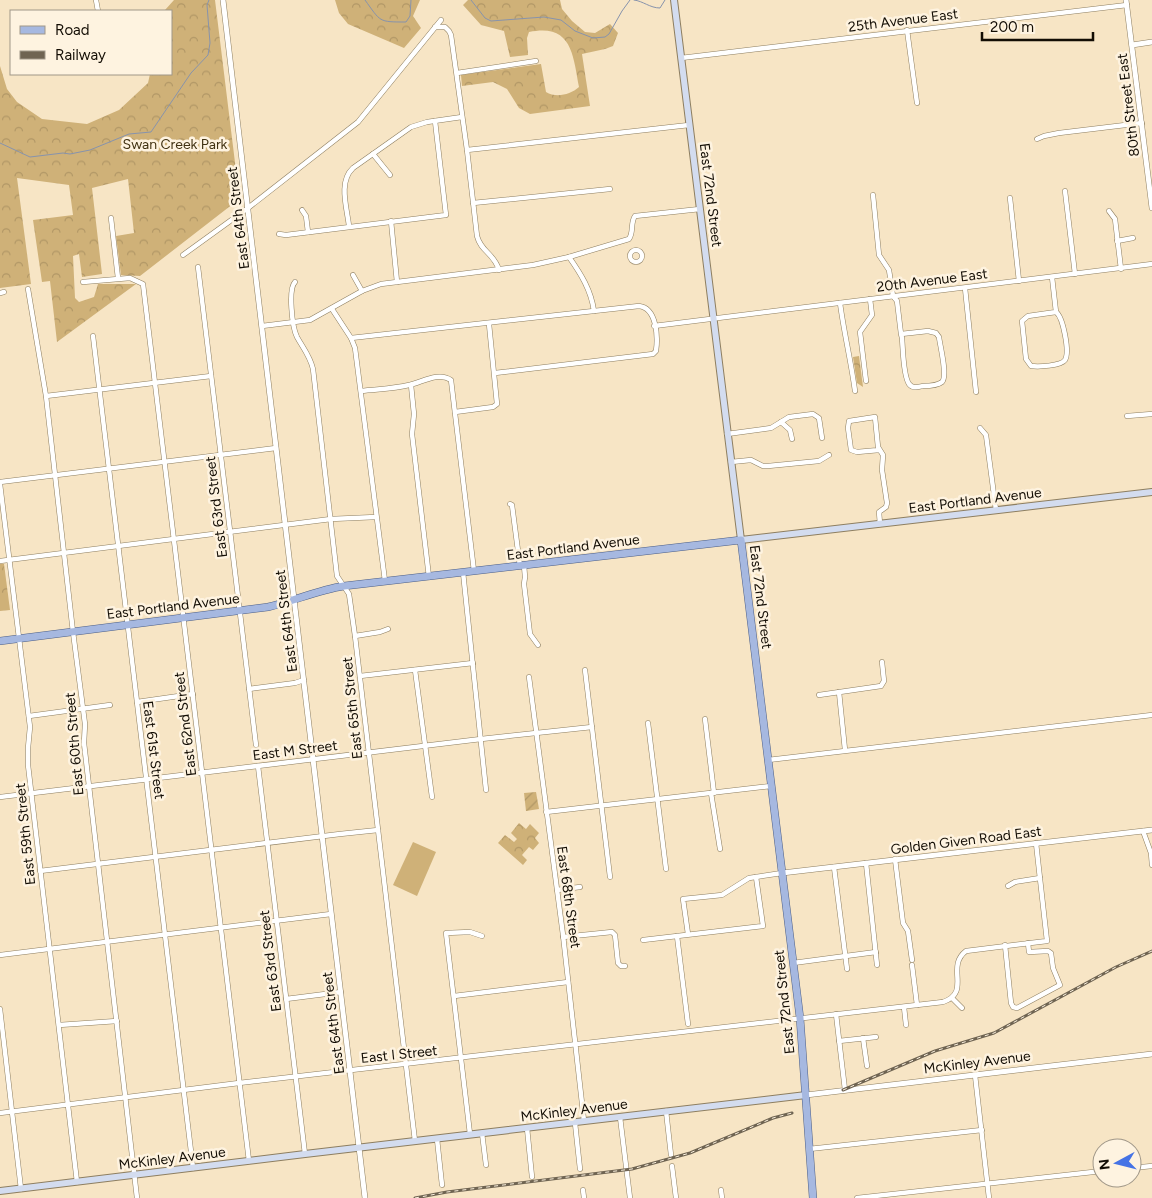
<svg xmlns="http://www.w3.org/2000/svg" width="1152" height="1198" viewBox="0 0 1152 1198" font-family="Figtree,sans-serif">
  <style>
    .forest { fill: url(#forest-crowns) }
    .garden { fill: url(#garden-furrows) }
    .pitch { fill: #cfb178 }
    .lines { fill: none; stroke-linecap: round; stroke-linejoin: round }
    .stream { stroke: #8793ac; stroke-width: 1 }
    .minor-casing { stroke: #8d7e60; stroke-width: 5.5 }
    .tertiary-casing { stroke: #8d7e60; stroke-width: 6 }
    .secondary-casing { stroke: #8d7e60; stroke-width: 8 }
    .primary-casing { stroke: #4c5e85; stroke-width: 8 }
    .minor { stroke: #fff; stroke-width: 4.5 }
    .tertiary { stroke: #fff; stroke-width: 5 }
    .secondary { stroke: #d3dcef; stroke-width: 6 }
    .primary { stroke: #a6b8e0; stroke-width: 7 }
    .rail-casing { stroke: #6f6452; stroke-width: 3 }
    .rail { stroke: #fef3e0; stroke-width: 1; stroke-dasharray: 4; stroke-linecap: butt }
    .labels { text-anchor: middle; stroke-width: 5; stroke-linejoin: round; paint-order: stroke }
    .street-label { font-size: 14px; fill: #130d04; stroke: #fef3e0 }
    .park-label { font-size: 14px; fill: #413212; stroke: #fef3e0 }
  </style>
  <defs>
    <pattern id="forest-crowns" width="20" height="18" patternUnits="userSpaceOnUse" patternTransform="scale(1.25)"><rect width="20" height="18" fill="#cfb178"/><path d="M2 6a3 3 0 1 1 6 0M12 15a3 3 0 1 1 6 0" fill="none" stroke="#b19766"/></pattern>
    <pattern id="garden-furrows" width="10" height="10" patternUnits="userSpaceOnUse" patternTransform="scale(1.25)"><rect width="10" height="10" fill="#cfb178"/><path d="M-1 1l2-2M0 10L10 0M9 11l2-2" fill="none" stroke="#b19766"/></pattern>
  </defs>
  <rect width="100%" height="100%" fill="#f7e5c5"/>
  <!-- forest -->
  <g class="forest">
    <path d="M 174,0 L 215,0 L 239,195 L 238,196 L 238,200 L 140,276 L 121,275 L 116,236 L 134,233 L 128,179 L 92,188 L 102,274 L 82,277 L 79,254 L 73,256 L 75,298 L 79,302 L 94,297 L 98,284 L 136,284 L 57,342 L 50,281 L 42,282 L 33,220 L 73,215 L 69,185 L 17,178 L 31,284 L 0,288 L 0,66 L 7,89 L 17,102 L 42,119 L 87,124 L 119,110 L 148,83 L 150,74 L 171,74 L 171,11 L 165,10 Z"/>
    <path d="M 335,0 L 420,0 L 413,16 L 421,28 L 404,48 L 348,24 L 339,13 Z"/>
    <path d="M 468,0 L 560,0 L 562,9 L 572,21 L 585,32 L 595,33 L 610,24 L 618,33 L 613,46 L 605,49 L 582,54 L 590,106 L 530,114 L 519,108 L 507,89 L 493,82 L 462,86 L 461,75 L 541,64 L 546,92 C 556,98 570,95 579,87 C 573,55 572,23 529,32 L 527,38 L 528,55 L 510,57 L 504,31 L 481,25 L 463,5 Z"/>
    <path d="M 859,356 L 863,387 L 857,383 L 853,357 Z"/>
    <path d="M 0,564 L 4,564 L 10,610 L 0,611 Z"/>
    <path d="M 519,823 L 526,829 L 530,824 L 539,833 L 535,838 L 539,843 L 533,850 L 529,847 L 522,855 L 527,860 L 523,865 L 498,843 L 505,835 L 514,842 L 517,839 L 511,833 Z"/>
  </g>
  <!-- garden -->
  <path class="garden" d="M 536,792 L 539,809 L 526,811 L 524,793 Z"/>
  <!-- pitch -->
  <path class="pitch" d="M 413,842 L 436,852 L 417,896 L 393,885 Z"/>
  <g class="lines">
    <!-- stream -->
    <g class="stream">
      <path d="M 365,0 C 381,22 378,22 406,22 L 410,16 L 411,0"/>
      <path d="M 471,0 L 485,18 L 491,21 L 544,17 L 561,20 L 575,31 L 593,38 L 605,37 L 609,34 L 622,11 L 630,0"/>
      <path d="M 634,0 C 643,1 650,8 660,8 L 665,0"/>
      <path d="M 0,143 L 30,157 L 63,153 L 70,154 L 90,150 L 129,134 L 151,132 L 191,73 L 208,55 L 210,43 L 207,5 L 209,0"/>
    </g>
    <!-- minor casing -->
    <g class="minor-casing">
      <g id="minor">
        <path d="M 96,0 L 98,11"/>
        <path d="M 435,27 L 445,27 L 449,31 L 451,35 L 467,150 L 477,236 C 481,252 494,253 499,270"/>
        <path d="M 907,30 L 917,103"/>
        <path d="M 681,58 L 1127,5"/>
        <path d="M 457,73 L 536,61"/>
        <path d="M 1037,139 L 1044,136 L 1059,133 L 1142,123"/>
        <path d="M 467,150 L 689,125"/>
        <path d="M 373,154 L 390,175"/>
        <path d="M 1065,191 L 1075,274"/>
        <path d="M 873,195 L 879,255 L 889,270 L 893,296 L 897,301 L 901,334 L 902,338 C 903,349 903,375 909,384 C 913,389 918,387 923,386 C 929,386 937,386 942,382 C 948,376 940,346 939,337 L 936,333 L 928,331 L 901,334"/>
        <path d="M 1010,198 L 1019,281"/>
        <path d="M 473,203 L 610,189"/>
        <path d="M 302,210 L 306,216 L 308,232"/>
        <path d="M 1109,211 L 1115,219 L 1121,269"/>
        <path d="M 111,218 L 118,278"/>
        <path d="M 391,221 L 397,282"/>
        <path d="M 349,226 C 347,208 338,182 353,168 L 411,127 L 427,122 L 462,117"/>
        <path d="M 279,234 L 286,235 L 446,215 L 435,121"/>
        <path d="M 1117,241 L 1133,238"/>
        <circle cx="636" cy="256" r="6"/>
        <path d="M 183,255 L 248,208 L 358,122 L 441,20"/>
        <path d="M 569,257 C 581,274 591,290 594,311"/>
        <path d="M 198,267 L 256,745"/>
        <path d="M 353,275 L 362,291"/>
        <path d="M 1052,277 L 1056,312 C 1063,317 1070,352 1065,360 C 1061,366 1038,367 1031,366 L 1026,359 L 1022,321 L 1028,316 L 1056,312"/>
        <path d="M 83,282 L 130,278 L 143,284 L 249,1161"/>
        <path d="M 295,282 C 288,289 292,327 297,337 C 303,348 310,356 313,369 L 337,576 L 349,594 L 355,636 L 415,1141"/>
        <path d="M 965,288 L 976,392"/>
        <path d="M 28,289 L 46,396 L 73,632 L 85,724 L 84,743 L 137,1198"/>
        <path d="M 0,293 L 4,292"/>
        <path d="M 840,303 C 844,333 851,361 855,391"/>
        <path d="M 332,309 L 351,338 L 355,348 L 385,581"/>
        <path d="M 262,326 L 310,320 L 362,291 L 381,284 L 533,265 L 569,257 L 629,239 C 634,232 630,223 635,216 L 700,209"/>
        <path d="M 654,326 L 1152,264"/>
        <path d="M 93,336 L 193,1168"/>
        <path d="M 351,338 L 639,306 C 657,308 658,337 656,351 L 653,354 L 495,373"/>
        <path d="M 866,381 L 860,332 L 872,315 L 870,299"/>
        <path d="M 411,385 L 414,414 L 412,434 L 429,577"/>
        <path d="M 361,391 C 376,389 393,389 409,385 C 421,383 438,371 451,380 L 474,571"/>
        <path d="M 46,396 L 211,376"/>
        <path d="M 455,412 L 493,407 L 497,404 L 489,324"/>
        <path d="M 1127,416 L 1152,414"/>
        <path d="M 781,422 L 790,430 L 792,439"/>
        <path d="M 980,428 L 986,435 L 996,510"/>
        <path d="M 727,434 L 771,428 L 789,417 L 813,414 L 819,418 L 822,438"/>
        <path d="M 879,450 L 857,452 L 851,450 L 848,428 L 849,421 L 875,417 L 878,447 L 883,455 L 882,470 L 887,503 L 886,507 L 879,512 L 880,524"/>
        <path d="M 731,462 L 751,460 L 763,466 L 768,466 L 819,461 L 829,455"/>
        <path d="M 0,482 L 276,448"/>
        <path d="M 0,484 L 30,727 L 28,748 L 28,765 L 77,1182"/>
        <path d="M 510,504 L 512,505 L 520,566"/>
        <path d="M 0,561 L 331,519 L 376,517"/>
        <path d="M 524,565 L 525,577 L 524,584 L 530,634 L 538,645"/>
        <path d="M 463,572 L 486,790"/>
        <path d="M 355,636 L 380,632 L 388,629"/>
        <path d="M 415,670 L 432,797"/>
        <path d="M 585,670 L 610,877"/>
        <path d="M 360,676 L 473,663"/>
        <path d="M 529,677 L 563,935 L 584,1121"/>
        <path d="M 249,689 L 295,683 L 304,680"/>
        <path d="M 839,692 L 845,750"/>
        <path d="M 819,695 L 881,686 L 884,681 L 882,662"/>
        <path d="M 137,702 L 193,694"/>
        <path d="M 29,716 L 110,705"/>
        <path d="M 705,719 L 714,793"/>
        <path d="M 648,723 L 666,869"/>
        <path d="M 768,760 L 1152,715"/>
        <path d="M 258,766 L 305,1154"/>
        <path d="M 711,793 L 720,849"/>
        <path d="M 0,797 L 481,739 L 592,727"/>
        <path d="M 546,812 L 771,786"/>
        <path d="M 1143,831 L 1151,853 L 1152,865"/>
        <path d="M 895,859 L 903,923 L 908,931 L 912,960"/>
        <path d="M 866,863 L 877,965"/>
        <path d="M 834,867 L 847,969"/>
        <path d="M 40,871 L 340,834 L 378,830"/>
        <path d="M 1008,886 L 1015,882 L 1040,878"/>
        <path d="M 557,890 L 580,887"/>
        <path d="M 688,934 L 683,899 L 722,895 L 749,878 L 782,873"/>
        <path d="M 677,936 L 688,1024"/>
        <path d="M 563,937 L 612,932 L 615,935 L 618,963 L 621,966 L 625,966"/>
        <path d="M 643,940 L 763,926 L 756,877"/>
        <path d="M 1005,945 L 1011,1003 L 1013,1007 L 1017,1008 L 1060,985 L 1053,968 L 1051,953 L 1048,951 L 1029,952 L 1028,943"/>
        <path d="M 0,955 L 331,914"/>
        <path d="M 793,963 L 876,952"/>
        <path d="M 912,965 L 917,1005"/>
        <path d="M 454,996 L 568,982"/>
        <path d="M 952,998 L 962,1008"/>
        <path d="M 286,999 L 341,992"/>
        <path d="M 904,1007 L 906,1025"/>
        <path d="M 0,1009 L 21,1189"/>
        <path d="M 836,1014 L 845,1090"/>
        <path d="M 59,1025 L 117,1021"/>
        <path d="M 863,1038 L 867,1066"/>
        <path d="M 839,1041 L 876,1037"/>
        <path d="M 975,1075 L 989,1198"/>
        <path d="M 666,1111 L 671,1155"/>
        <path d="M 0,1113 L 239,1083 L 943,1002 C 972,992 945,967 966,951 L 1047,941 L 1036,843"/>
        <path d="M 620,1117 L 630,1198"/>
        <path d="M 575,1123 L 580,1169"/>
        <path d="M 527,1128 L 532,1177"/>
        <path d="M 482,1133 L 486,1165"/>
        <path d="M 470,1134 L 446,933 L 470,932 L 482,936"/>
        <path d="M 437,1139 L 442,1185"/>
        <path d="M 809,1149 L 982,1130"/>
        <path d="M 672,1166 L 676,1198"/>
        <path d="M 1132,1168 L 1152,1166"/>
        <path d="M 583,1190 L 584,1198"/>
        <path d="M 721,1190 L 722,1198"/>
        <path d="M 857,1198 L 1102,1171"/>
      </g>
    </g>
    <!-- tertiary casing -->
    <g class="tertiary-casing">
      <g id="tertiary">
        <path d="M 223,0 L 365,1198"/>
        <path d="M 1126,0 L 1152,208"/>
        <path d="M 1132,45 L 1152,42"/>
        <path d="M 782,873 L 1152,830"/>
        <path d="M 806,1095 L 1152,1054"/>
      </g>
    </g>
    <!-- secondary casing -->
    <g class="secondary-casing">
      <g id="secondary">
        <path d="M 674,0 L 741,540 L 1152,492"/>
        <path d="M 0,1191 L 305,1154 L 806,1095"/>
      </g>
    </g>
    <!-- primary casing -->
    <g class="primary-casing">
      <path id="primary" d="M 0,641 L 268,607 C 294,601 318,590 344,586 L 741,540 L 800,1018 L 813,1198"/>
    </g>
    <!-- minor -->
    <use href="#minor" class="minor"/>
    <!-- tertiary -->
    <use href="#tertiary" class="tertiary"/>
    <!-- secondary -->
    <use href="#secondary" class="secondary"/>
    <!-- primary -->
    <use href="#primary" class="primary"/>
    <!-- rail casing -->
    <g class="rail-casing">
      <g id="rail">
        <path d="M 843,1090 L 935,1051 L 994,1033 L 1116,967 L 1152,951"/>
        <path d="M 415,1198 L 447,1192 L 632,1169 L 690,1153 L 773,1118 L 792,1113"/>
      </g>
    </g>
    <!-- rail -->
    <use href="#rail" class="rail"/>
  </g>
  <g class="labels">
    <!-- street labels -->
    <g class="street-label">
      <text transform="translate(903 20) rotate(-7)" y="5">25th Avenue East</text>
      <text transform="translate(1128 105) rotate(-97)" y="5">80th Street East</text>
      <text transform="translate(711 195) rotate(83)" y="5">East 72nd Street</text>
      <text transform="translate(238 218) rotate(-97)" y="5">East 64th Street</text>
      <text transform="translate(932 280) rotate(-7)" y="5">20th Avenue East</text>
      <text transform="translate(975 500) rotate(-7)" y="5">East Portland Avenue</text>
      <text transform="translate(216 507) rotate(-97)" y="5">East 63rd Street</text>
      <text transform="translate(573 547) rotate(-7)" y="5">East Portland Avenue</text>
      <text transform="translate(761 597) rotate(83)" y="5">East 72nd Street</text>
      <text transform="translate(173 606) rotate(-7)" y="5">East Portland Avenue</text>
      <text transform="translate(286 621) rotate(-97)" y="5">East 64th Street</text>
      <text transform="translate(352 708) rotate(-96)" y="5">East 65th Street</text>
      <text transform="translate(185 724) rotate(-97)" y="5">East 62nd Street</text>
      <text transform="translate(74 744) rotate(-95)" y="5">East 60th Street</text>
      <text transform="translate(154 750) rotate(83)" y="5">East 61st Street</text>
      <text transform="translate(295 750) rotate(-7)" y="5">East M Street</text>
      <text transform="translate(25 834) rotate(-96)" y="5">East 59th Street</text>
      <text transform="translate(966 840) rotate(-7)" y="5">Golden Given Road East</text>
      <text transform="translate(569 897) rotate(82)" y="5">East 68th Street</text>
      <text transform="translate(270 961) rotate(-97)" y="5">East 63rd Street</text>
      <text transform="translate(784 1002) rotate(-96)" y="5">East 72nd Street</text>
      <text transform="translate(333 1023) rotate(-97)" y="5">East 64th Street</text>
      <text transform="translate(399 1054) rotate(-6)" y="5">East I Street</text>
      <text transform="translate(977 1062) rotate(-7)" y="5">McKinley Avenue</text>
      <text transform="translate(574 1110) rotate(-7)" y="5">McKinley Avenue</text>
      <text transform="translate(172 1158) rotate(-7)" y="5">McKinley Avenue</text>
    </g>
    <!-- park labels -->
    <g class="park-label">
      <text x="175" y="149">Swan Creek Park</text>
    </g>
  </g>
  <!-- legend -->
  <rect x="10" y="10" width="162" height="65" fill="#fef3e0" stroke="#a09788"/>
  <rect x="20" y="26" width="25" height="8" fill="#a6b8e0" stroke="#a09788"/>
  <text x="55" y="35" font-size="15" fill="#130d04">Road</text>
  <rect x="20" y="51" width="25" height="8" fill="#6f6452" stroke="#a09788"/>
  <text x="55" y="60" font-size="15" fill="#130d04">Railway</text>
  <!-- north arrow -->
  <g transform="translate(1117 1163) rotate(263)"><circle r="24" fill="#fef3e0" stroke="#a09788"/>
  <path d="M0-4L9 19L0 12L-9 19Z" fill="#4573e5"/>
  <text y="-8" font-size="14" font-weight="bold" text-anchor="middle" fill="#130d04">N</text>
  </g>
  <!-- scale -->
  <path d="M982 32v8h111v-8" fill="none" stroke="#130d04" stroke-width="2.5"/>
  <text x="990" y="32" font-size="15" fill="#130d04" stroke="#fef3e0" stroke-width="4" paint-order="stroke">200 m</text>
</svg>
